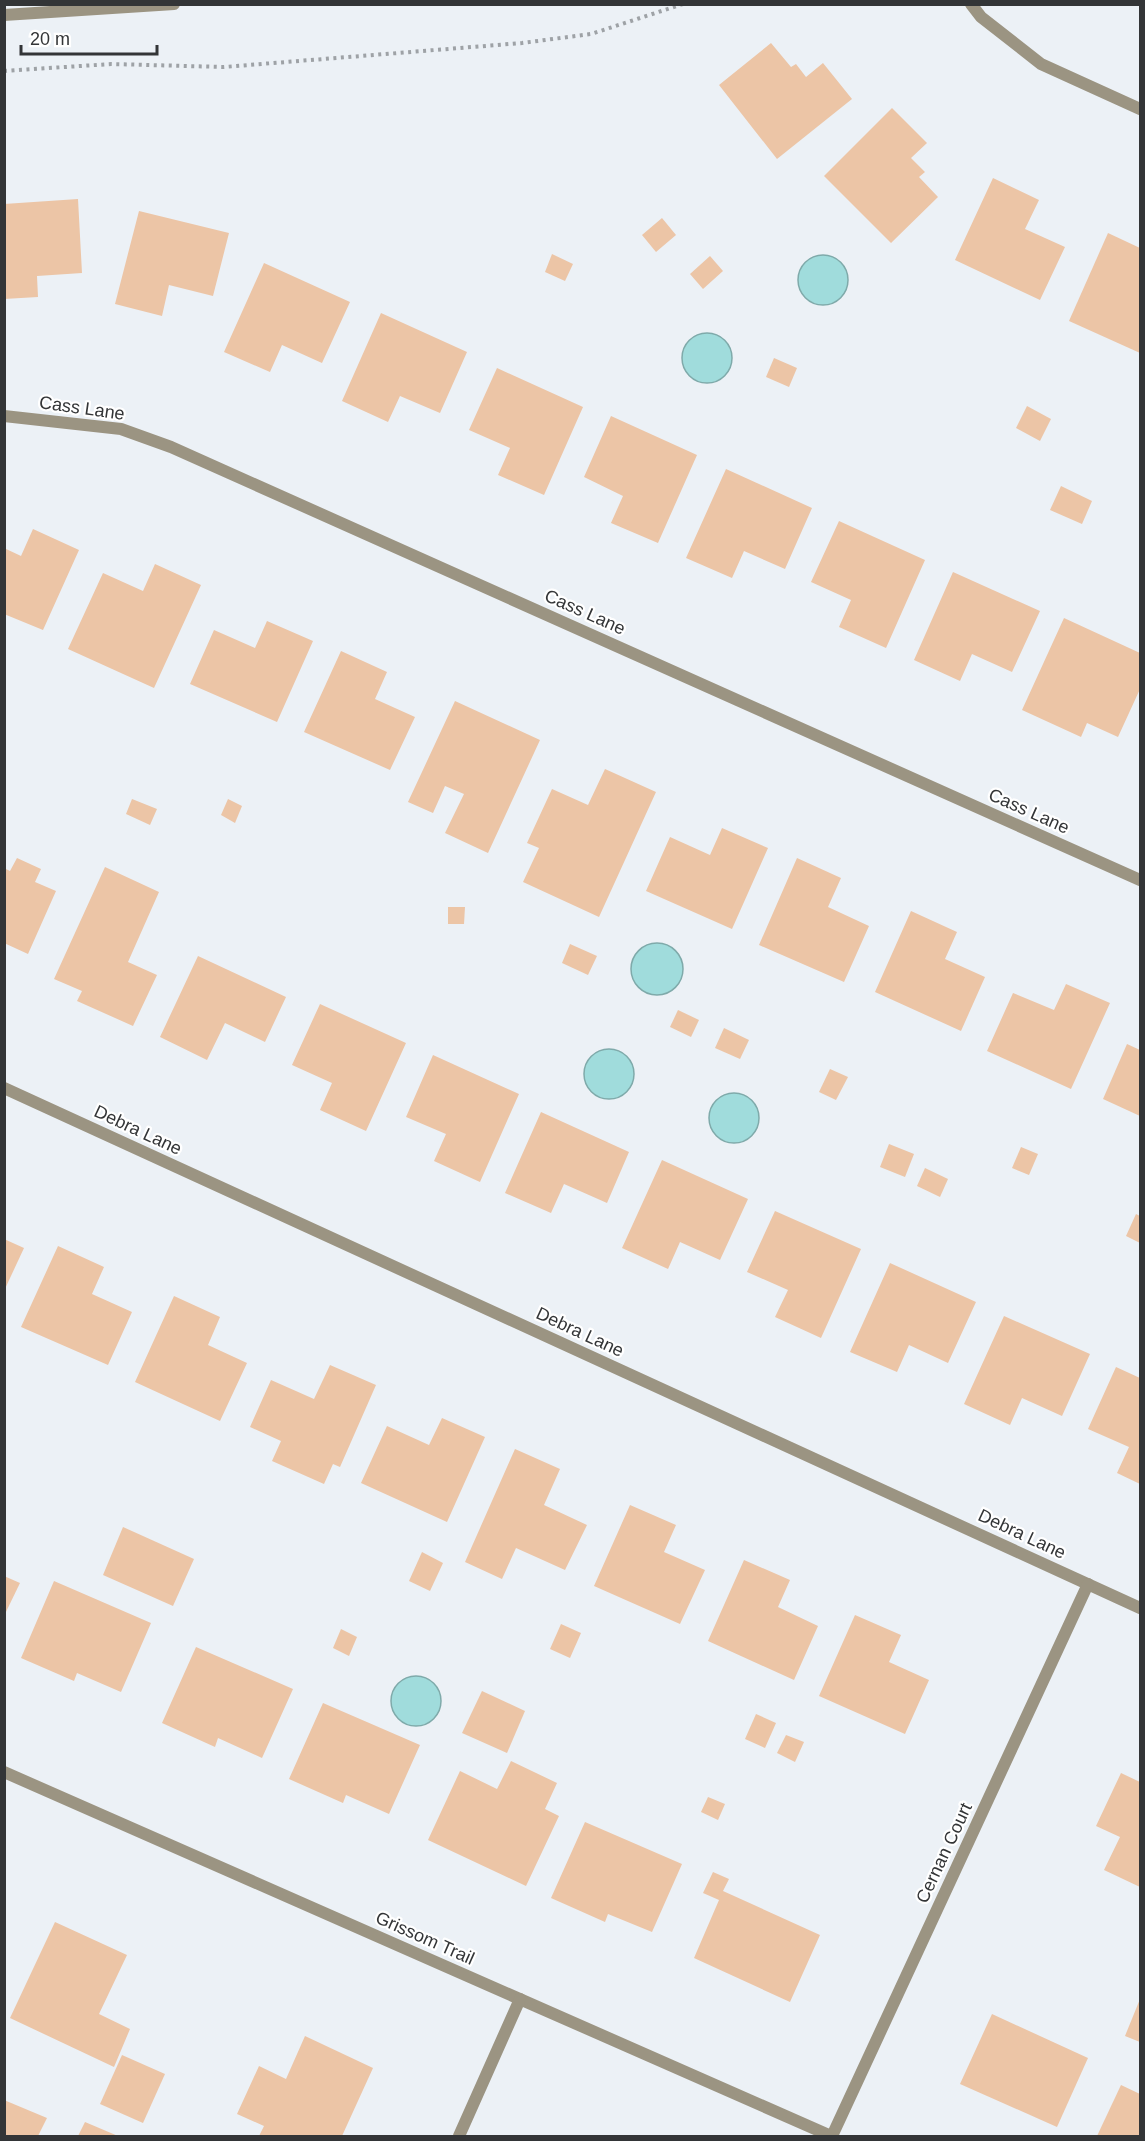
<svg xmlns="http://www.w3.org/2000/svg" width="1145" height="2141" viewBox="0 0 1145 2141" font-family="Arial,sans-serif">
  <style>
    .water { fill: #a0dcdc; stroke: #7faaaa; stroke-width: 1.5 }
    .building { fill: #ecc5a6 }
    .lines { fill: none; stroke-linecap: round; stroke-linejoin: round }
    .path { stroke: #9ea2a6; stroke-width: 4; stroke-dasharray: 3 4.5; stroke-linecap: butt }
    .minor { stroke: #9b9482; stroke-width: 12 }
    .tertiary { stroke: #9b9482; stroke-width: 12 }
    .labels { text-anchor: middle; stroke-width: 4.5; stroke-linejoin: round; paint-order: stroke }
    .street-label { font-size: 18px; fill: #333537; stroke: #fff }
  </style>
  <rect width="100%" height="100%" fill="#ecf1f6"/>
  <!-- water -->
  <g class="water">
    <circle cx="823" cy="280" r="25"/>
    <circle cx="707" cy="358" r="25"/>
    <circle cx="657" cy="969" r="26"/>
    <circle cx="609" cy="1074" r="25"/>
    <circle cx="734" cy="1118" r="25"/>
    <circle cx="416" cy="1701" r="25"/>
  </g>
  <!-- building -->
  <g class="building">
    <path d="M 771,43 L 791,67 L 796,64 L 806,77 L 823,63 L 852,99 L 777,159 L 719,85 Z"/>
    <path d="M 892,108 L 927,143 L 911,158 L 925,172 L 919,177 L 938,197 L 891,243 L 824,176 Z"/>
    <path d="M 993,178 L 1039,200 L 1025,229 L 1065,247 L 1040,300 L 955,260 Z"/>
    <path d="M 78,199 L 82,273 L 37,276 L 38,297 L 4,299 L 4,204 Z"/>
    <path d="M 139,211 L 229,233 L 213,296 L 169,285 L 162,316 L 115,304 Z"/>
    <path d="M 662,218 L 676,235 L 656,252 L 642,235 Z"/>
    <path d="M 1108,233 L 1140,248 L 1140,353 L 1069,321 Z"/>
    <path d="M 552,254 L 573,264 L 565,281 L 545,272 Z"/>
    <path d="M 710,256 L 723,271 L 703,289 L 690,274 Z"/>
    <path d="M 264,263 L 350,302 L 322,363 L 282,345 L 270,372 L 224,352 Z"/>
    <path d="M 381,313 L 467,352 L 440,413 L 400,396 L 388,422 L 342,401 Z"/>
    <path d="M 774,358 L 797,368 L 789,387 L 766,377 Z"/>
    <path d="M 497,368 L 583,407 L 544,495 L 498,475 L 510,448 L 469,430 Z"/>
    <path d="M 1027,406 L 1051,419 L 1040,441 L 1016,428 Z"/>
    <path d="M 611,416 L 697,455 L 658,543 L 611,523 L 623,496 L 584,477 Z"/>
    <path d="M 726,469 L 812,508 L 785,569 L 744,551 L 732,578 L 686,558 Z"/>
    <path d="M 1061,486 L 1092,501 L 1082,524 L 1050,510 Z"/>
    <path d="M 839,521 L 925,560 L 886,648 L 839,627 L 851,600 L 811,582 Z"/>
    <path d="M 33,529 L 79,550 L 43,630 L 4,614 L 4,548 L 21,556 Z"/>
    <path d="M 155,564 L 201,585 L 154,688 L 68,649 L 103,573 L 143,591 Z"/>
    <path d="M 953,572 L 1040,611 L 1012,672 L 972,654 L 960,681 L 914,660 Z"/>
    <path d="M 1064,618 L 1140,653 L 1140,689 L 1118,737 L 1087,723 L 1081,737 L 1022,710 Z"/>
    <path d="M 267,621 L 313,641 L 277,722 L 190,684 L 214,630 L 255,648 Z"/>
    <path d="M 341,651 L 387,672 L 375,699 L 415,717 L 390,770 L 304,732 Z"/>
    <path d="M 455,701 L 540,740 L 488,853 L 445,833 L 464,794 L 445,786 L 433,813 L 408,802 Z"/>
    <path d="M 605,769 L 656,792 L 599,917 L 523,882 L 539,848 L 527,843 L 552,789 L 588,805 Z"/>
    <path d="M 132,799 L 157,809 L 150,825 L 126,814 Z"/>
    <path d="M 228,799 L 242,806 L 235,823 L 221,815 Z"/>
    <path d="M 722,828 L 768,848 L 732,929 L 646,891 L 670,837 L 710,855 Z"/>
    <path d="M 17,858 L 41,869 L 35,882 L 56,891 L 28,954 L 4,943 L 4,868 L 10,871 Z"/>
    <path d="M 797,858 L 841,878 L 828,907 L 869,926 L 844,982 L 759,945 Z"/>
    <path d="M 105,867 L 159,892 L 128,962 L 157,975 L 133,1026 L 77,1001 L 82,991 L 54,979 Z"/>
    <path d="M 448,907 L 465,907 L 464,924 L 448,924 Z"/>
    <path d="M 911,911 L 957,932 L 945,959 L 985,977 L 961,1031 L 875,992 Z"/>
    <path d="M 570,944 L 597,956 L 588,975 L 562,963 Z"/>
    <path d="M 198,956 L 286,997 L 265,1042 L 225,1023 L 207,1060 L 160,1037 Z"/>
    <path d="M 1066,984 L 1110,1003 L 1071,1089 L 987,1051 L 1013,993 L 1054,1010 Z"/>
    <path d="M 320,1004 L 406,1043 L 366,1131 L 320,1110 L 332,1083 L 292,1065 Z"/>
    <path d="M 678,1010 L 699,1020 L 691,1037 L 670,1027 Z"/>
    <path d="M 724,1028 L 749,1040 L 740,1059 L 715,1048 Z"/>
    <path d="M 1127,1044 L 1140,1050 L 1140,1116 L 1103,1099 Z"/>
    <path d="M 433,1055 L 519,1094 L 480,1182 L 434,1161 L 446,1134 L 406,1117 Z"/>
    <path d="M 830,1069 L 848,1077 L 836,1100 L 819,1092 Z"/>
    <path d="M 541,1112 L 629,1152 L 607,1203 L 564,1184 L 551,1213 L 505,1193 Z"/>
    <path d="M 889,1144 L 914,1154 L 905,1177 L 880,1167 Z"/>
    <path d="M 1021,1147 L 1038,1154 L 1029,1175 L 1012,1168 Z"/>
    <path d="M 662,1160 L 748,1199 L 720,1260 L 680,1242 L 668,1269 L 622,1248 Z"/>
    <path d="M 925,1168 L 948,1179 L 940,1197 L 917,1186 Z"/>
    <path d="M 775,1211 L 861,1249 L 821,1338 L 775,1317 L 788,1290 L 747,1272 Z"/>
    <path d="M 1136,1214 L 1140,1216 L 1140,1243 L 1126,1236 Z"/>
    <path d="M 4,1239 L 24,1248 L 4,1291 Z"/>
    <path d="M 58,1246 L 104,1267 L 92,1294 L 132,1312 L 108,1365 L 21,1327 Z"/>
    <path d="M 890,1263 L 976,1302 L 948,1363 L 909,1345 L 897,1372 L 850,1352 Z"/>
    <path d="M 174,1296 L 220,1317 L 208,1345 L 247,1363 L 220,1421 L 135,1382 Z"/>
    <path d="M 1004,1316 L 1090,1354 L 1062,1416 L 1022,1398 L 1010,1425 L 964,1404 Z"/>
    <path d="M 330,1365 L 376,1385 L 340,1467 L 333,1464 L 324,1484 L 272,1461 L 281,1441 L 250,1427 L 271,1380 L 314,1399 Z"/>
    <path d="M 1116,1367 L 1140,1378 L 1140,1484 L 1117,1473 L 1129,1447 L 1088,1429 Z"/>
    <path d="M 442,1418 L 485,1437 L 447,1522 L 361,1483 L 387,1426 L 429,1445 Z"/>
    <path d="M 515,1449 L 560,1469 L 544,1505 L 587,1525 L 565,1570 L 516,1548 L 502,1579 L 465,1562 Z"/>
    <path d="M 630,1505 L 676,1525 L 664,1552 L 705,1570 L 680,1624 L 594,1586 Z"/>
    <path d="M 123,1527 L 194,1559 L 173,1606 L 103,1575 Z"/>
    <path d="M 422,1552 L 443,1563 L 430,1591 L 409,1581 Z"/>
    <path d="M 744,1560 L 790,1580 L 778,1607 L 818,1626 L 794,1680 L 708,1641 Z"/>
    <path d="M 4,1576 L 20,1583 L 4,1616 Z"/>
    <path d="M 54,1581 L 151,1623 L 121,1692 L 77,1673 L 74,1681 L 21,1658 Z"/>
    <path d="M 855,1615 L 901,1635 L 889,1662 L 929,1680 L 905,1734 L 819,1696 Z"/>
    <path d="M 561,1624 L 581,1633 L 570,1658 L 550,1649 Z"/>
    <path d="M 341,1629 L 357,1637 L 349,1656 L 333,1648 Z"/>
    <path d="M 196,1647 L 293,1689 L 262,1758 L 218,1738 L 215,1747 L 162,1723 Z"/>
    <path d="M 482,1691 L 525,1711 L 507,1753 L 462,1733 Z"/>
    <path d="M 323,1703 L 420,1745 L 389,1814 L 346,1795 L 343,1803 L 289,1779 Z"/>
    <path d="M 756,1714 L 776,1723 L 765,1748 L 745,1739 Z"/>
    <path d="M 786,1735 L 804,1742 L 795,1762 L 777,1753 Z"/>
    <path d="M 511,1761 L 557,1783 L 545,1809 L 559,1816 L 526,1886 L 428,1840 L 460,1771 L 497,1789 Z"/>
    <path d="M 1121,1773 L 1140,1782 L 1140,1887 L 1104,1870 L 1120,1837 L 1096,1826 Z"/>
    <path d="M 708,1797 L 725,1804 L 718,1820 L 701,1812 Z"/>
    <path d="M 585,1822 L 682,1864 L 652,1932 L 608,1914 L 605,1922 L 551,1898 Z"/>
    <path d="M 713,1872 L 729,1879 L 723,1891 L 820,1935 L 790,2002 L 694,1958 L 719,1900 L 703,1893 Z"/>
    <path d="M 55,1922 L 127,1955 L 99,2014 L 130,2029 L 114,2067 L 10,2018 Z"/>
    <path d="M 1140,1999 L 1140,2042 L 1125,2036 Z"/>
    <path d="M 992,2014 L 1088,2058 L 1057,2127 L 960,2084 Z"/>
    <path d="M 305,2036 L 373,2068 L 342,2136 L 259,2136 L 264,2126 L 237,2114 L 259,2066 L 286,2079 Z"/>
    <path d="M 122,2055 L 165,2074 L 143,2123 L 100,2104 Z"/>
    <path d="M 1121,2085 L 1140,2094 L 1140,2136 L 1097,2136 Z"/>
    <path d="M 4,2100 L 47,2118 L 38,2136 L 4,2136 Z"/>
    <path d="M 85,2122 L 118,2136 L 78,2136 Z"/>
  </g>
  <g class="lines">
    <!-- path -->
    <path class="path" d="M 4,71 L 111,64 L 224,67 L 522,43 L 591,34 L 683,4"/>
    <!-- minor -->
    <g class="minor">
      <path d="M 971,4 L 981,17 L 1041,64 L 1140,109"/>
      <path d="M 4,416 L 121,429 L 171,447 L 1140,880"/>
      <path d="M 4,1088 L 1140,1608"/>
      <path d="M 4,1772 L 831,2136"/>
      <path d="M 459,2136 L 520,1999"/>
      <path d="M 832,2136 L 1088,1584"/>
    </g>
    <!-- tertiary -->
    <path class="tertiary" d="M 4,15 L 174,4"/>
  </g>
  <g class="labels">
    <!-- street labels -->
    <g class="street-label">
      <text transform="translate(82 408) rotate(8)" y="6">Cass Lane</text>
      <text transform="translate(585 612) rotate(24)" y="6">Cass Lane</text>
      <text transform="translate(1029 811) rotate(24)" y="6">Cass Lane</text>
      <text transform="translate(138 1130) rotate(25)" y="6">Debra Lane</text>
      <text transform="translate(580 1332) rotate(25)" y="6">Debra Lane</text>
      <text transform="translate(1022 1534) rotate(25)" y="6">Debra Lane</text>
      <text transform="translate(944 1853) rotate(-65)" y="6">Cernan Court</text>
      <text transform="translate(425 1938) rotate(24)" y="6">Grissom Trail</text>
    </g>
  </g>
  <!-- border -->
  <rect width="1145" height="2141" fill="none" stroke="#333537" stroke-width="12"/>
  <!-- scale -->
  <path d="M21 45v9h136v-9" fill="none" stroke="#333537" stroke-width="3"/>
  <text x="30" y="45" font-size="18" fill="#333537" stroke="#ffffff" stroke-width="4.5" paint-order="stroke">20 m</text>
</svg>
